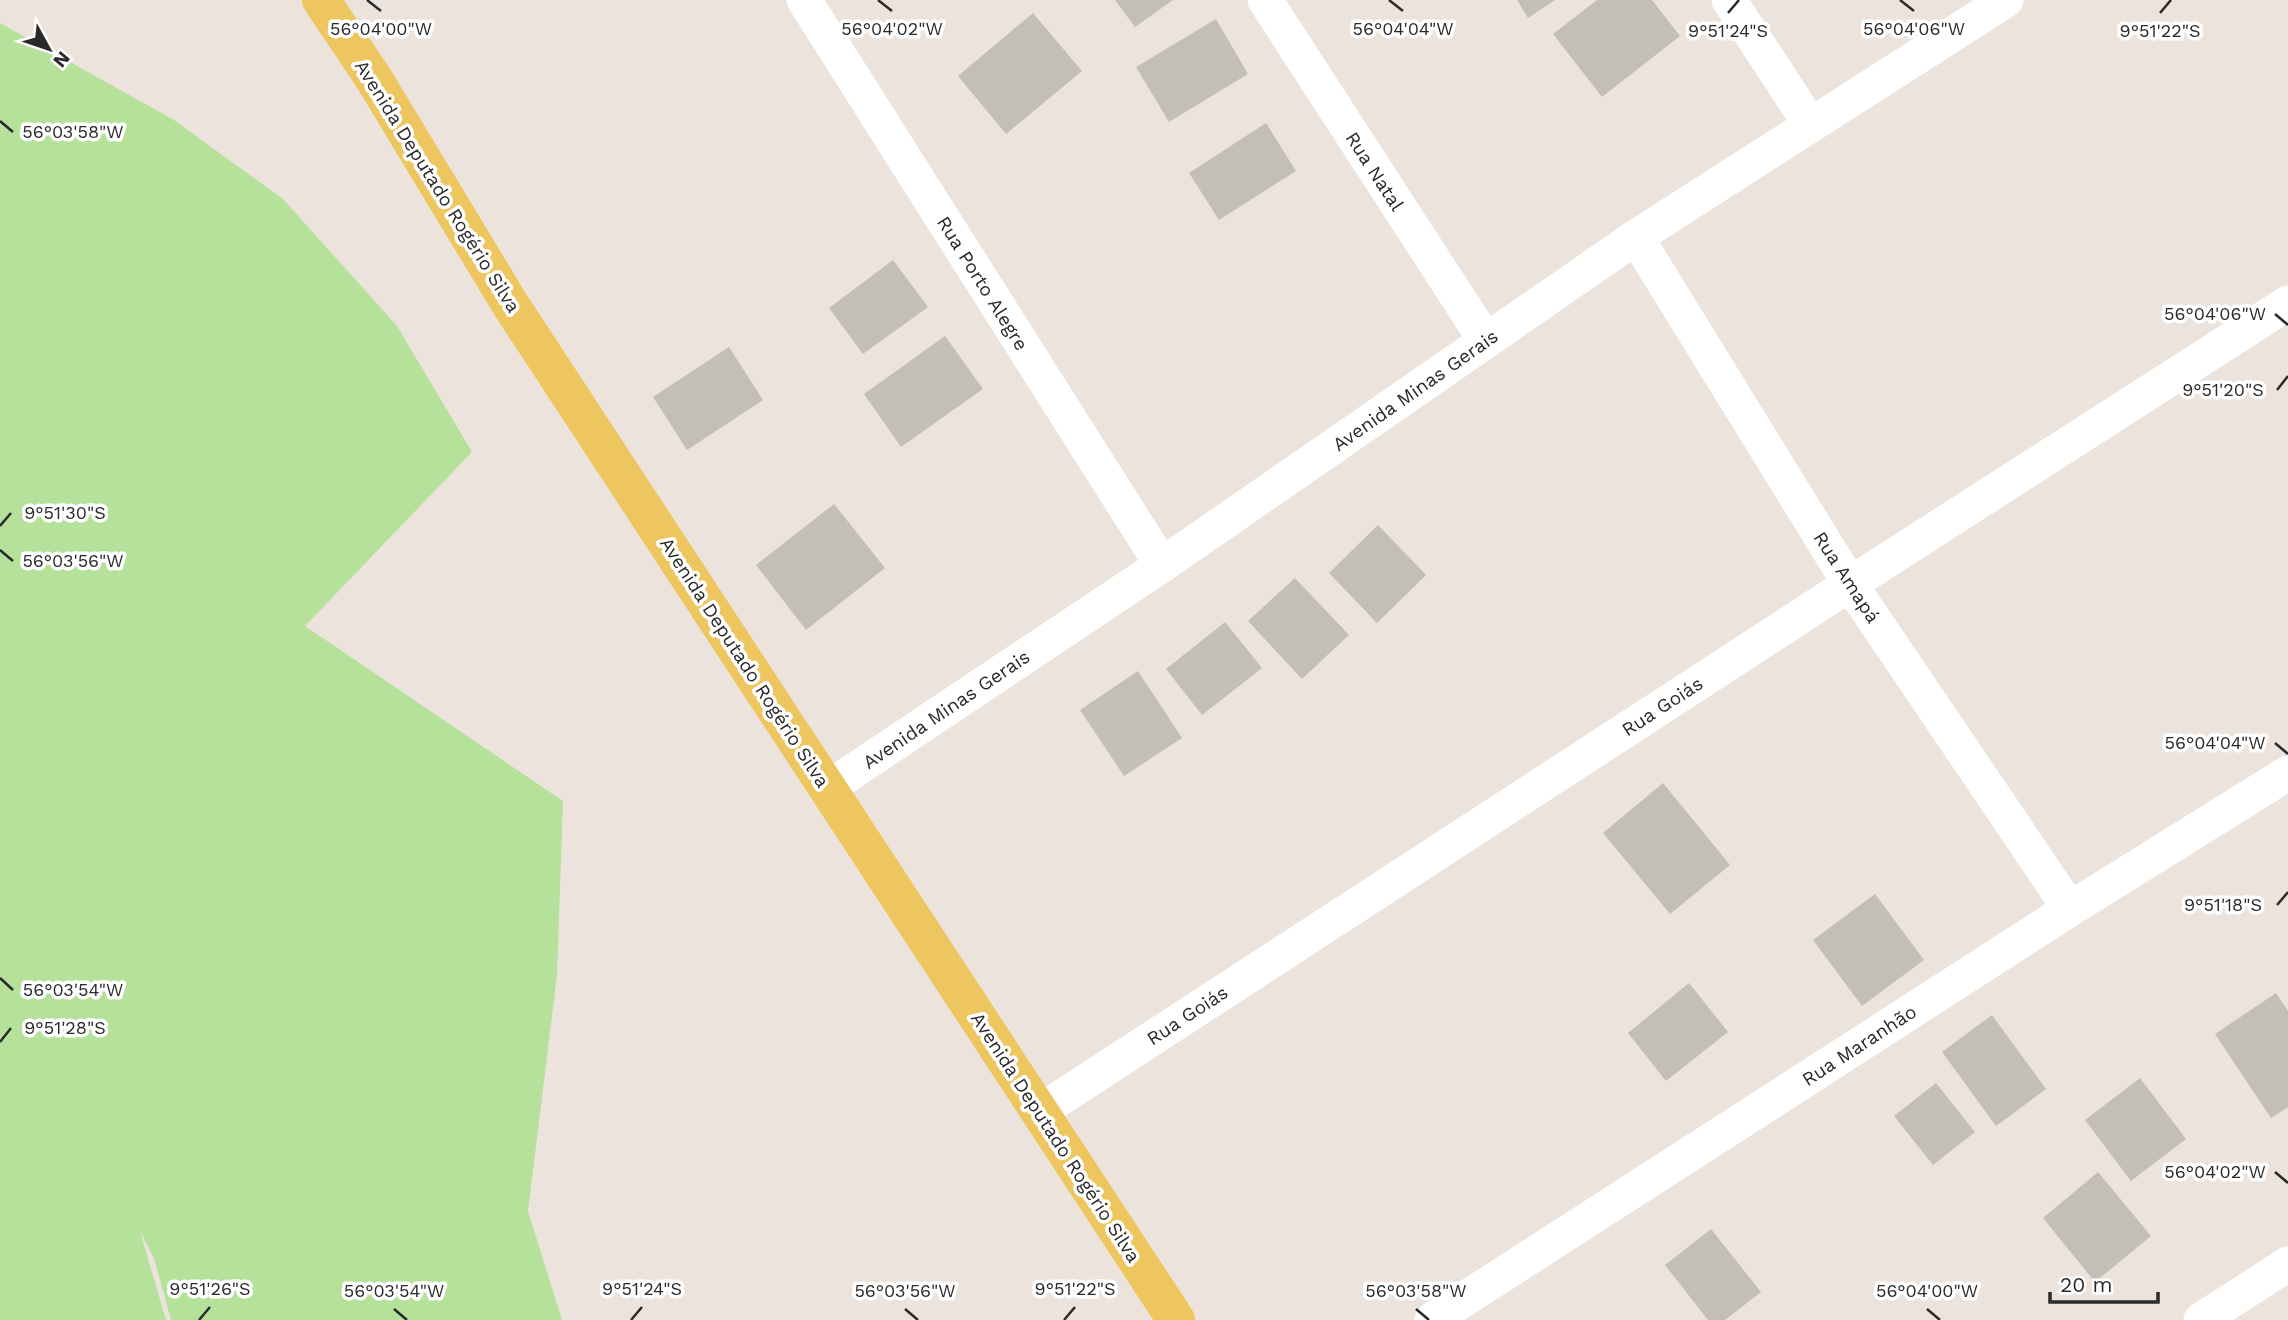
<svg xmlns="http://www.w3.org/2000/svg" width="2288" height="1320" viewBox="0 0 2288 1320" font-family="'Work Sans',sans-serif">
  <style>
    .green { fill: #b5e19a }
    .building { fill: #c4beb9 }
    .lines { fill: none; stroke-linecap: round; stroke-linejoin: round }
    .minor { stroke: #fff; stroke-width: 35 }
    .major { stroke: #edc660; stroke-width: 38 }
    .ticks { fill: none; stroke: #2a2a2a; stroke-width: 2.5 }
    .labels { text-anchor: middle; stroke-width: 7; stroke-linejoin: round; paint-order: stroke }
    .street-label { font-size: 19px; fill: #2a2a2a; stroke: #fff }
    .ticks-label { font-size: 18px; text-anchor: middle; fill: #2a2a2a; stroke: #fff; stroke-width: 7; stroke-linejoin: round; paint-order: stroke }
  </style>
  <rect width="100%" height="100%" fill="#ece4dc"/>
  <!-- green -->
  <path class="green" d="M 0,23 L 174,120 L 283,199 L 397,326 L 472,452 L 305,626 L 563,801 L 557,975 L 528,1211 L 562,1320 L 171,1320 L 154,1258 L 140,1231 L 166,1320 L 0,1320 Z"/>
  <!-- building -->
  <g class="building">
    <path d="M 1115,0 L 1173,0 L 1135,27 Z"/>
    <path d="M 1517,0 L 1555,0 L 1528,18 Z"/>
    <path d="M 1597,0 L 1652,0 L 1680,36 L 1602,97 L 1553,34 Z"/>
    <path d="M 1033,13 L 1082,71 L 1006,134 L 958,76 Z"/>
    <path d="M 1216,19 L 1248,74 L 1169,122 L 1136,67 Z"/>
    <path d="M 1266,123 L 1296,171 L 1219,220 L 1189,173 Z"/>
    <path d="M 893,260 L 928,307 L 863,354 L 829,308 Z"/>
    <path d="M 945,336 L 983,389 L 901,447 L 864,394 Z"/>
    <path d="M 729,347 L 763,400 L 687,450 L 653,397 Z"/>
    <path d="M 834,504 L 885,568 L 806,630 L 756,565 Z"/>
    <path d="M 1378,525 L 1426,575 L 1377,623 L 1329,573 Z"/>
    <path d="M 1295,578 L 1349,635 L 1302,679 L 1248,621 Z"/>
    <path d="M 1225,622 L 1262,668 L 1202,715 L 1166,669 Z"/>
    <path d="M 1138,671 L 1182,738 L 1124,776 L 1080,710 Z"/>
    <path d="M 1663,783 L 1730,865 L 1670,914 L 1603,833 Z"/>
    <path d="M 1875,894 L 1924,960 L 1862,1006 L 1813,940 Z"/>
    <path d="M 1689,983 L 1728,1032 L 1666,1081 L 1628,1033 Z"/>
    <path d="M 2276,993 L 2288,1011 L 2288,1107 L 2271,1118 L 2215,1034 Z"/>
    <path d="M 1992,1015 L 2046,1089 L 1996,1126 L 1942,1052 Z"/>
    <path d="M 2140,1078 L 2186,1139 L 2131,1181 L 2085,1120 Z"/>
    <path d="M 1936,1083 L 1975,1132 L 1933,1165 L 1894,1116 Z"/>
    <path d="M 2098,1172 L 2151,1236 L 2095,1282 L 2043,1218 Z"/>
    <path d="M 1711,1229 L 1761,1292 L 1725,1320 L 1708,1320 L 1665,1265 Z"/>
  </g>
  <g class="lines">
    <!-- minor -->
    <g class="minor">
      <path d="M 804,0 L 1162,565"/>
      <path d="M 1265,0 L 1486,341"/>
      <path d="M 1729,0 L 1810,124"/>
      <path d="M 1636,237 L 1850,584 L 2070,909"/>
      <path d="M 828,788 L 1162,565 L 1636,237 L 2006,0"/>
      <path d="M 1039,1112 L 1850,584 L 2288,303"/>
      <path d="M 1432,1320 L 2070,909 L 2288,773"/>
      <path d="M 2201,1320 L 2288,1264"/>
    </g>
    <!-- major -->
    <path class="major" d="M 321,0 L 374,79 L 510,304 L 1176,1320"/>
  </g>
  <!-- ticks -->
  <path class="ticks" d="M 367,0 L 381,11M 878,0 L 892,11M 1389,0 L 1403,11M 1900,0 L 1914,11M 1728,13 L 1739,0M 2160,13 L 2171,0M 0,121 L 13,132M 2275,314 L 2288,325M 2277,390 L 2288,376M 0,526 L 11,513M 0,550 L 13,561M 2275,743 L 2288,754M 2277,905 L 2288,892M 0,978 L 13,990M 0,1042 L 11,1028M 2275,1172 L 2288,1183M 394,1309 L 407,1320M 905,1309 L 918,1320M 1416,1309 L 1429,1320M 1927,1309 L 1940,1320M 199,1320 L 210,1307M 631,1320 L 642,1307M 1064,1320 L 1075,1307"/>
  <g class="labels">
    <!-- street labels -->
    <g class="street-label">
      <text transform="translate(1375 171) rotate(57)" y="7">Rua Natal</text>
      <text transform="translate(438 186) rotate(58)" y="7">Avenida Deputado Rogério Silva</text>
      <text transform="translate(983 283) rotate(58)" y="7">Rua Porto Alegre</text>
      <text transform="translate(1415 390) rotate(-35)" y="7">Avenida Minas Gerais</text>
      <text transform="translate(1847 577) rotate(57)" y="7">Rua Amapá</text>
      <text transform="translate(745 662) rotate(57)" y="7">Avenida Deputado Rogério Silva</text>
      <text transform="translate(1662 706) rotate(-33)" y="7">Rua Goiás</text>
      <text transform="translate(946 709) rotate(-34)" y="7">Avenida Minas Gerais</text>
      <text transform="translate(1187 1015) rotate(-33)" y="7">Rua Goiás</text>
      <text transform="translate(1859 1045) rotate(-33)" y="7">Rua Maranhão</text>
      <text transform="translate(1056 1137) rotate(57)" y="7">Avenida Deputado Rogério Silva</text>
    </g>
  </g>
  <g class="ticks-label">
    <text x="892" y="35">56°04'02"W</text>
    <text x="1403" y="35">56°04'04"W</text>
    <text x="1914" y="35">56°04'06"W</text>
    <text x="381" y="35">56°04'00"W</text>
    <text x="1728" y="37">9°51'24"S</text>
    <text x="2160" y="37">9°51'22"S</text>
    <text x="73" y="138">56°03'58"W</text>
    <text x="2215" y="320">56°04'06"W</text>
    <text x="2223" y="396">9°51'20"S</text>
    <text x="65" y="519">9°51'30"S</text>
    <text x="73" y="567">56°03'56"W</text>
    <text x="2215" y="749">56°04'04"W</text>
    <text x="2223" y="911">9°51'18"S</text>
    <text x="73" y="996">56°03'54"W</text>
    <text x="65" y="1034">9°51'28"S</text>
    <text x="2215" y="1178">56°04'02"W</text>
    <text x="210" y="1295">9°51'26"S</text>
    <text x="642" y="1295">9°51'24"S</text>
    <text x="1075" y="1295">9°51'22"S</text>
    <text x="394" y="1297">56°03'54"W</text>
    <text x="905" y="1297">56°03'56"W</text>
    <text x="1416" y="1297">56°03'58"W</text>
    <text x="1927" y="1297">56°04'00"W</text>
  </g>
  <!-- north arrow -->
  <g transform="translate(49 49) rotate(130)" stroke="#ffffff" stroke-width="5" paint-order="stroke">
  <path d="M0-5L12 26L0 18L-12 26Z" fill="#2a2a2a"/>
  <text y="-10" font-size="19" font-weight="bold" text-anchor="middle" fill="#2a2a2a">N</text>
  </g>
  <!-- scale -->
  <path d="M2050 1292v10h108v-10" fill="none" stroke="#2a2a2a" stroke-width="3.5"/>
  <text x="2060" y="1292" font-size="21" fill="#2a2a2a" stroke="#ffffff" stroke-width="5" paint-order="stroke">20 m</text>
</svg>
